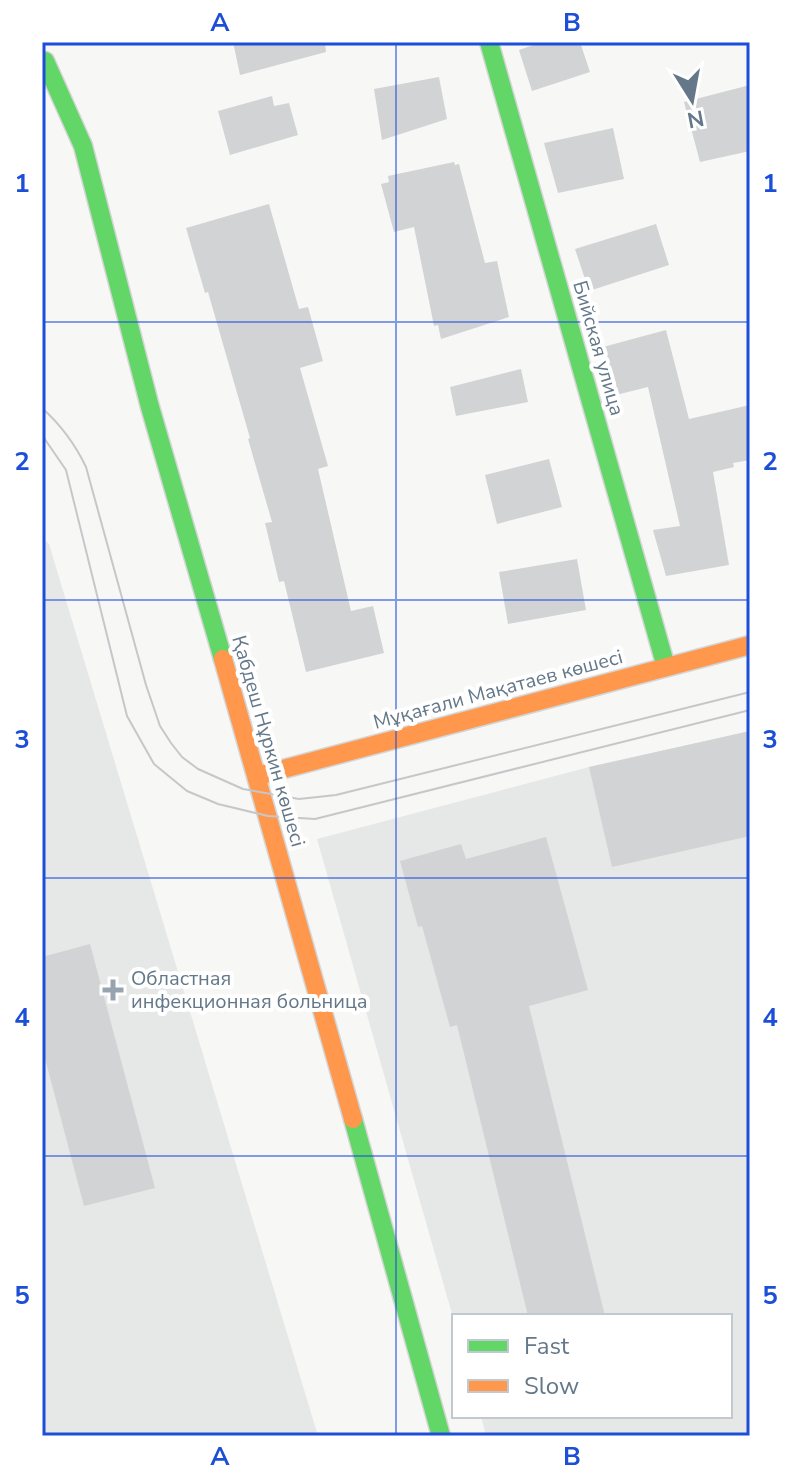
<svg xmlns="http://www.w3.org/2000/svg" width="792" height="1478" viewBox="0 0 792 1478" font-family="'Nunito Sans',sans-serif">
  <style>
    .built { fill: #e6e7e7 }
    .building { fill: #d2d3d4 }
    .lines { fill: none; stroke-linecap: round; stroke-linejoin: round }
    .fast-casing { stroke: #d4d5d5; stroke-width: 21 }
    .slow-casing { stroke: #d4d5d5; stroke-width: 21 }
    .fast { stroke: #63d668; stroke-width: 18 }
    .slow { stroke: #ff974d; stroke-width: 18 }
    .tram { stroke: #c6c7c9; stroke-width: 2 }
    .grid { fill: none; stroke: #1d4ed8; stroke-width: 2; stroke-opacity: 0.55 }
    .poi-dot { fill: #97a4af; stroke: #fff; stroke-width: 3 }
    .labels { text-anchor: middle; stroke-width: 8; stroke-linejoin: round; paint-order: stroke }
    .street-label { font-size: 20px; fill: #647889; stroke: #fff }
    .poi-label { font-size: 20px; fill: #647889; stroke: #fff; text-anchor: start }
    .neatline { fill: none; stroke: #1d4ed8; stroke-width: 3 }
    .grid-label { font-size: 26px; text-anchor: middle; font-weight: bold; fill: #1d4ed8 }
  </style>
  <rect width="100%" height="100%" fill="#f7f7f6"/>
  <!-- built -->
  <g class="built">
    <path d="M 42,537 L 49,544 L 318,1436 L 42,1436 Z"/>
    <path d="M 750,731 L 750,1436 L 486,1436 L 481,1416 L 730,1416 L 730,1316 L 454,1316 L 454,1321 L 317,839 L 589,767 Z"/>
  </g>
  <!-- building -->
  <g class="building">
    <path d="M 233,42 L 325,42 L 326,52 L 240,75 Z"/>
    <path d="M 542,42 L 580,42 L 590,72 L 532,91 L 519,50 Z"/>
    <path d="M 439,77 L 447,119 L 382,140 L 374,89 Z"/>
    <path d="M 750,85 L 750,151 L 700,162 L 684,102 Z"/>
    <path d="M 272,96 L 274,106 L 289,103 L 298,135 L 230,155 L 218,111 Z"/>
    <path d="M 613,128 L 624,179 L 558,193 L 544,143 Z"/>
    <path d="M 454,162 L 455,165 L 459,164 L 485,263 L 497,261 L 509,317 L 441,339 L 438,325 L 434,326 L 414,227 L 394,232 L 381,184 L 389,182 L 388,176 Z"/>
    <path d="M 269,204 L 299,309 L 308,307 L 323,361 L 300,368 L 328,466 L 318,469 L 351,611 L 373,606 L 384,653 L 306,672 L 284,581 L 279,582 L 265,523 L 272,522 L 248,439 L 250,438 L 208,292 L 205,293 L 186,228 Z"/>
    <path d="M 656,224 L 669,265 L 589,291 L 575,249 Z"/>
    <path d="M 666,330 L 689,419 L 750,405 L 750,460 L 733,463 L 734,467 L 713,472 L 729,565 L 666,576 L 653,530 L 680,526 L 648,387 L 616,395 L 603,347 Z"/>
    <path d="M 521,369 L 528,402 L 456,416 L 450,387 Z"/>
    <path d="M 549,459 L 562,507 L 497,524 L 485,475 Z"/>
    <path d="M 577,559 L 586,610 L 508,624 L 499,572 Z"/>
    <path d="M 750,731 L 750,836 L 612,867 L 589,767 Z"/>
    <path d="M 546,837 L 588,990 L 529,1006 L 605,1316 L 528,1316 L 457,1025 L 450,1027 L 422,926 L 418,927 L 400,861 L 461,844 L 466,859 Z"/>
    <path d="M 90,944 L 155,1188 L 84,1206 L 42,1047 L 42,957 Z"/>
  </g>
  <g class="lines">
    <!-- fast casing -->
    <g class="fast-casing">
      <g id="fast">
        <path d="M 489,42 L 666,667"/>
        <path d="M 42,62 L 45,61 L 83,146 L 150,407 L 223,659"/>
        <path d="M 353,1119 L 441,1436"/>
      </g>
    </g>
    <!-- slow casing -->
    <g class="slow-casing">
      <g id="slow">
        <path d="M 223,659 L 353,1119"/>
        <path d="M 257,776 L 750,645"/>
      </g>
    </g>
    <!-- fast -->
    <use href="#fast" class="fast"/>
    <!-- slow -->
    <use href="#slow" class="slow"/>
    <!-- tram -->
    <g class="tram">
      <path d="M 42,408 C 61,425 75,444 86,467 L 146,685 L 160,726 L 171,743 L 182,757 L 198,769 L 243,789 L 299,799 L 336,795 L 750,692"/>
      <path d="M 42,435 L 66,470 L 127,716 L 154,764 L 187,791 L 218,804 L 268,816 L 315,819 L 750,710"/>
    </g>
  </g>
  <!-- grid -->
  <path class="grid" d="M 396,42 L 396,1436M 42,322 L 750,322M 42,600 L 750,600M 42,878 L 750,878M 42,1156 L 750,1156"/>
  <!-- markers -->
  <path class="poi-dot" d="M109 978h8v8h8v8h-8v8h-8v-8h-8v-8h8z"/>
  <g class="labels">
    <!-- street labels -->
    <g class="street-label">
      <text transform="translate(599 348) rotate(74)" y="7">Бийская улица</text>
      <text transform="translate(498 689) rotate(-15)" y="7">Мұқағали Мақатаев көшесі</text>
      <text transform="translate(269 741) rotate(74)" y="7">Қабдеш Нұркин көшесі</text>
    </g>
    <!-- poi labels -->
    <g class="poi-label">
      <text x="131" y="985">Областная<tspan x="131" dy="23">инфекционная больница</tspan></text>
    </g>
  </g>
  <!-- border -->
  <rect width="792" height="1478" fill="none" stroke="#ffffff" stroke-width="88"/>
  <!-- legend -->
  <rect x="452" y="1314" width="280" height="104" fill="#ffffff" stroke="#c1c9d0" stroke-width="2"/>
  <rect x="468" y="1340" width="40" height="12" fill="#63d668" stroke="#c1c9d0" stroke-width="2"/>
  <text x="524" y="1354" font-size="24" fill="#647889">Fast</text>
  <rect x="468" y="1380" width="40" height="12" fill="#ff974d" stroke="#c1c9d0" stroke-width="2"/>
  <text x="524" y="1394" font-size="24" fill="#647889">Slow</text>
  <!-- north arrow -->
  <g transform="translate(692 100) rotate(169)" stroke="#ffffff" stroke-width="6" paint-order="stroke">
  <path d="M0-6L14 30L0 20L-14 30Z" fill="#647889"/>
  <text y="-12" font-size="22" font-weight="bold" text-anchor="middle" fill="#647889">N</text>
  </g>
  <rect x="44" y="44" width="704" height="1390" class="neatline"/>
  <g class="grid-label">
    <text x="220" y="31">A</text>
    <text x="572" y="31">B</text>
    <text x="22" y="192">1</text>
    <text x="770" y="192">1</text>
    <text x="22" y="470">2</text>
    <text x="770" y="470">2</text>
    <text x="22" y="748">3</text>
    <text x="770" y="748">3</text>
    <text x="22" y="1026">4</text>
    <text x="770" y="1026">4</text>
    <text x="22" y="1304">5</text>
    <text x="770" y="1304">5</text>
    <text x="220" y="1465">A</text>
    <text x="572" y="1465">B</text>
  </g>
</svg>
